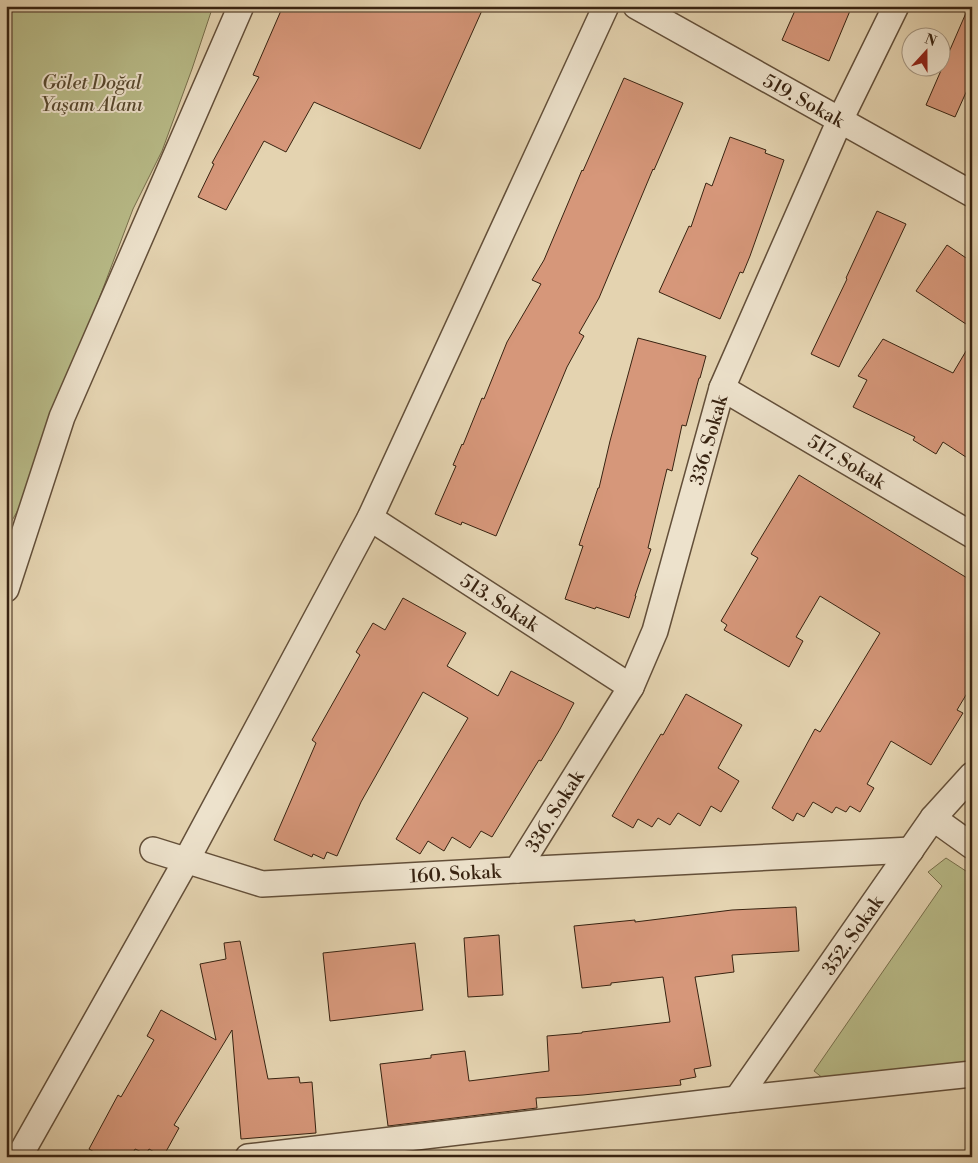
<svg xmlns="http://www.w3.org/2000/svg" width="978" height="1163" viewBox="0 0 978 1163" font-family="'Libre Bodoni',serif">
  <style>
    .green { fill: #b8bb88; stroke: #786f4c }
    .building { fill: #d6977a; stroke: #382311 }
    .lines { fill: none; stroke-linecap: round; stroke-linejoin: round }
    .minor-casing { stroke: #634f39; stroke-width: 28 }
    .minor { stroke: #ede2cc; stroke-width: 25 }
    .labels { text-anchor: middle; stroke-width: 4; stroke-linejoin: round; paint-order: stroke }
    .park-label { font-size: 19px; font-style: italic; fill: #58492f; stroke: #ede2cc }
    .street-label { font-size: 19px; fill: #382311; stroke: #ede2cc }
  </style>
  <rect width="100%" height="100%" fill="#e4d3b0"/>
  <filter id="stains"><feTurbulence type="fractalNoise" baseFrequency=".004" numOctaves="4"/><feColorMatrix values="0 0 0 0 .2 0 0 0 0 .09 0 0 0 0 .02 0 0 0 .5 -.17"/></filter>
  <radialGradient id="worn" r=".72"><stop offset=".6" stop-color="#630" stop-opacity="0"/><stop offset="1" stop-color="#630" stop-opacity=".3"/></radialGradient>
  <!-- green -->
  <g class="green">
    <path d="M 6,6 L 213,6 L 192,69 L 162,151 L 133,209 L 22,503 L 6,531 Z"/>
    <path d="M 946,858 L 972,875 L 972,1064 L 824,1079 L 814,1071 L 942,886 L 928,872 Z"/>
  </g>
  <!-- building -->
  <g class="building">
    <path d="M 283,6 L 484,6 L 420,149 L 314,102 L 286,152 L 264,141 L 226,210 L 198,197 L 214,164 L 212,163 L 259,77 L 253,75 Z"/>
    <path d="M 797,6 L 852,6 L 829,61 L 782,40 Z"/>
    <path d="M 969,6 L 972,6 L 972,79 L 955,117 L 926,105 Z"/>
    <path d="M 624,78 L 683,103 L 654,170 L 653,169 L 599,298 L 579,333 L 584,336 L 567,367 L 535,444 L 496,536 L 462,522 L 461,525 L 435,514 L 456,466 L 453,465 L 462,444 L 463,445 L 482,398 L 484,399 L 507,342 L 541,284 L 532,280 L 544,260 L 582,170 L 583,171 Z"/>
    <path d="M 730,137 L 766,150 L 765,153 L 784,160 L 750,256 L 743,273 L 740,272 L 720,319 L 659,292 L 689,226 L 691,227 L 706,183 L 712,186 Z"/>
    <path d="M 877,211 L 906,224 L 839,367 L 811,354 L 847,279 L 846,278 Z"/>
    <path d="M 947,245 L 972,262 L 972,328 L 916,291 Z"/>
    <path d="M 638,338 L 706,356 L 700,378 L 699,378 L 686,426 L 682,425 L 672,471 L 667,469 L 648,548 L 651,549 L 635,596 L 636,596 L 629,618 L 596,607 L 595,609 L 565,599 L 583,546 L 579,545 L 598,488 L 599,488 L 610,441 Z"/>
    <path d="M 883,339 L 953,373 L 972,341 L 972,461 L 943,442 L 936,454 L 913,440 L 915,437 L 853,407 L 867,380 L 858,376 Z"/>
    <path d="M 799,475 L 972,581 L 972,685 L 957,710 L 963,713 L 931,765 L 891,741 L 867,784 L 874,788 L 860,812 L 850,806 L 846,812 L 836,807 L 832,813 L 813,802 L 804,817 L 797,813 L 793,821 L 772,808 L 815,729 L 820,732 L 880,633 L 820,596 L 796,637 L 803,641 L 789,667 L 724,630 L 727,625 L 721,621 L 758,558 L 751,554 Z"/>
    <path d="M 403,598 L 466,633 L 447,666 L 498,696 L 511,671 L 574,703 L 560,729 L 541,761 L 539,760 L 492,837 L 481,831 L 470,848 L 452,837 L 444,851 L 428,841 L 420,854 L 396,839 L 468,718 L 423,692 L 361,802 L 337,856 L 327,852 L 324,859 L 313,854 L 312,857 L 274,840 L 316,743 L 312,740 L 360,655 L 356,652 L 373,623 L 385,630 Z"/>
    <path d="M 686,694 L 742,725 L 718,768 L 739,781 L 721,812 L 711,806 L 700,826 L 678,813 L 670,825 L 658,818 L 652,827 L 638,819 L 633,828 L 612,816 L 661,734 L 663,735 Z"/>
    <path d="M 796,907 L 799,951 L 732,955 L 734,972 L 695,977 L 711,1066 L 694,1069 L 696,1077 L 680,1080 L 681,1085 L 583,1095 L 536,1098 L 537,1108 L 388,1126 L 380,1064 L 431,1058 L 431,1055 L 465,1051 L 469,1081 L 549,1071 L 547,1036 L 582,1033 L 582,1032 L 670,1022 L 663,977 L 611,983 L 611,985 L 582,988 L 574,926 L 635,920 L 635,922 L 732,910 Z"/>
    <path d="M 499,935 L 503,995 L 468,997 L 464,938 Z"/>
    <path d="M 240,941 L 268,1079 L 299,1077 L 300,1083 L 312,1082 L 316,1133 L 241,1139 L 232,1030 L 174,1125 L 179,1128 L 163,1157 L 149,1149 L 146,1154 L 135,1149 L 131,1157 L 103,1157 L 89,1149 L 118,1095 L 121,1097 L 154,1040 L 147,1036 L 161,1010 L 216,1040 L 200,964 L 226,959 L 224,943 Z"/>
    <path d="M 415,943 L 423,1010 L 330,1021 L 323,953 Z"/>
  </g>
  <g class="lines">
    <!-- minor casing -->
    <g class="minor-casing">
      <g id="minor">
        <path d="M 636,6 L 972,194"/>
        <path d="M 722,388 L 972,535"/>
        <path d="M 370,518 L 631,687"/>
        <path d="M 6,589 L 62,417 L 241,6"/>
        <path d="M 933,818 L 972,846"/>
        <path d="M 153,850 L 262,884 L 517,870 L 911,850"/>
        <path d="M 517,870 L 631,687 L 655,631 L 722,388 L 840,120 L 896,6"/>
        <path d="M 737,1099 L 933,818 L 972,775"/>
        <path d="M 19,1157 L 186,861 L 370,518 L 606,6"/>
        <path d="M 248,1157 L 737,1099 L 972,1074"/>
      </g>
    </g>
    <!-- minor -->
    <use href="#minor" class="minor"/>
  </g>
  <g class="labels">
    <!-- park labels -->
    <g class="park-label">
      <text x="92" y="89">Gölet Doğal<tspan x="92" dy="22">Yaşam Alanı</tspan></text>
    </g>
    <!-- street labels -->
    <g class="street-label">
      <text transform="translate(804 100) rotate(29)" y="7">519. Sokak</text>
      <text transform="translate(708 440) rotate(-74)" y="7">336. Sokak</text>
      <text transform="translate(847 461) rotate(31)" y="7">517. Sokak</text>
      <text transform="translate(500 602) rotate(33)" y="7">513. Sokak</text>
      <text transform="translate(554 811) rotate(-58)" y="7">336. Sokak</text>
      <text transform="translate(455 873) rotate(-3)" y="7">160. Sokak</text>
      <text transform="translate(852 935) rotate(-55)" y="7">352. Sokak</text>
    </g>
  </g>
  <!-- margin -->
  <rect width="978" height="1163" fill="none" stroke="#e4d3b0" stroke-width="25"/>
  <rect x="8" y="8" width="963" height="1148" fill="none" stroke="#382311" stroke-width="2.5"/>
  <rect x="12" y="12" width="953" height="1138" fill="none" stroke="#382311"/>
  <!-- north arrow -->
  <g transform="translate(926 52) rotate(21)"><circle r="24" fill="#ede2cc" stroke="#a59681"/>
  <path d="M0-4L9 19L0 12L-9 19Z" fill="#8f2418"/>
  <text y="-8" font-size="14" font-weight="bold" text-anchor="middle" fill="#382311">N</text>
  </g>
  <rect width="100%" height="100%" filter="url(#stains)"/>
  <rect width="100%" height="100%" fill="url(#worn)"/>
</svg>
